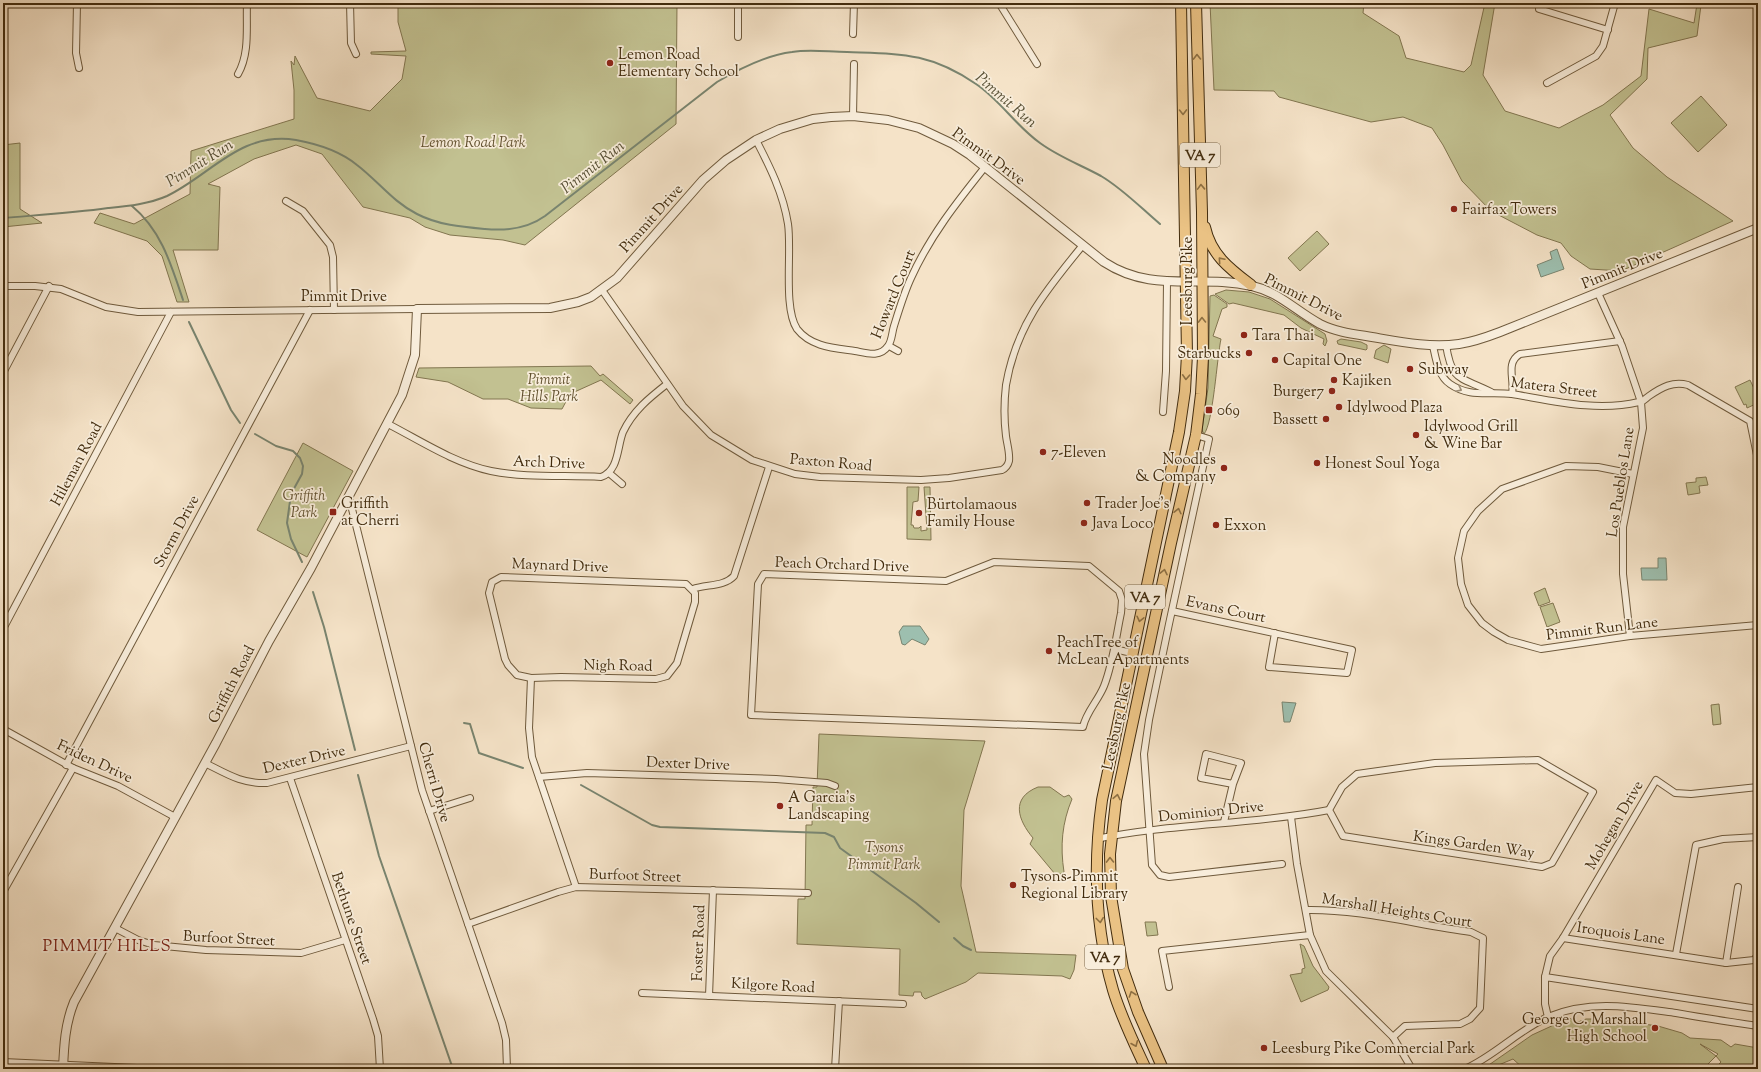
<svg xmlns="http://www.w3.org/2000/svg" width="1761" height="1072" viewBox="0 0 1761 1072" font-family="'Sorts Mill Goudy',serif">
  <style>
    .green { fill: #c2c191; stroke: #827650 }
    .water { fill: #9dbfaf; stroke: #79846f }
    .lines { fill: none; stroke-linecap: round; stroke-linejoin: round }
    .stream { stroke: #79846f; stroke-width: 2 }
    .minor-casing { stroke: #6f5a3c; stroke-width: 8 }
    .tertiary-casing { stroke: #6f5a3c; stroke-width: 10 }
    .primary-casing { stroke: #422c0e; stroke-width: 12 }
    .minor { stroke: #f8eddb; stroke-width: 6 }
    .tertiary { stroke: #f8eddb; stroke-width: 8 }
    .primary { stroke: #eac284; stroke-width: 10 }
    .oneway { stroke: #8e7043 }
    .oneway2 { stroke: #9d8c74 }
    .poi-dot { fill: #8f2418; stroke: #f8eddb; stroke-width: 1.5 }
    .labels { text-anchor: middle; stroke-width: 3.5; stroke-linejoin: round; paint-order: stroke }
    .shield { fill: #f8eddb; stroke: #79664c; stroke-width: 1 }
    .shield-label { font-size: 14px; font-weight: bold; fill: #422c0e }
    .poi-label { font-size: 15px; fill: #422c0e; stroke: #f8eddb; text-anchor: start }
    .park-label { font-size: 15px; font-style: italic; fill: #62512f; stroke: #f8eddb }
    .street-label { font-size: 15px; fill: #422c0e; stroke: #f8eddb }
    .water-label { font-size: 16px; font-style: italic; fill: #595136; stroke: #f8eddb }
    .quarter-label { font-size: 17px; letter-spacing: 1px; fill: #7a1f14; stroke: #f8eddb }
  </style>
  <rect width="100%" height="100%" fill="#f5e3c8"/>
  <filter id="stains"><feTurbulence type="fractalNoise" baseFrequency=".005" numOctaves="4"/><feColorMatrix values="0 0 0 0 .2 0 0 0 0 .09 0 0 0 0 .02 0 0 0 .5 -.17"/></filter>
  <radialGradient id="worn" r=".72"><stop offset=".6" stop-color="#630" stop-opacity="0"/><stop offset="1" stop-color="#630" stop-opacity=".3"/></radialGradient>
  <!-- green -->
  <g class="green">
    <path d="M 398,3 L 677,3 L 676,124 L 525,245 L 503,240 L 450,235 L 425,227 L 410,218 L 363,207 L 322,154 L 296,145 L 254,159 L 208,184 L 220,187 L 218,250 L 173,250 L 189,302 L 177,302 L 162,256 L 147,241 L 94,223 L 100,213 L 134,224 L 190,194 L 191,151 L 294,119 L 294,90 L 291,61 L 294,65 L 295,56 L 317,98 L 370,111 L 402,79 L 406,56 L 371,54 L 371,52 L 406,51 L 398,22 Z"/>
    <path d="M 1210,3 L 1364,3 L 1363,13 L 1399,36 L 1406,58 L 1464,72 L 1471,65 L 1485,3 L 1495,3 L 1483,75 L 1505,111 L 1559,128 L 1603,105 L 1641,76 L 1649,9 L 1694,23 L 1697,4 L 1701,5 L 1697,36 L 1648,48 L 1647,79 L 1610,115 L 1633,148 L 1667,177 L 1733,221 L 1621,271 L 1590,269 L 1571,256 L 1561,243 L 1537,235 L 1491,211 L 1462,181 L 1443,145 L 1432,128 L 1403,117 L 1371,122 L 1279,97 L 1274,91 L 1214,90 Z"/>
    <path d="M 1701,96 L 1727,125 L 1698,152 L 1671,123 Z"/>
    <path d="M 20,143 L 20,209 L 42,223 L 3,227 L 3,145 Z"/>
    <path d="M 1317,231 L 1329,244 L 1300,271 L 1288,258 Z"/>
    <path d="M 1226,290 L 1249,292 L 1270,299 L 1325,334 L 1327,341 L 1325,346 L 1323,344 L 1324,339 L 1301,328 L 1284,315 L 1233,303 L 1229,304 L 1215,294 Z"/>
    <path d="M 1214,295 L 1227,304 L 1227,307 L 1222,309 L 1213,336 L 1221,339 C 1217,357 1213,424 1204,434 L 1202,430 L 1208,388 L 1210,296 Z"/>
    <path d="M 1341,339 L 1361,342 L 1367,345 L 1367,349 L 1366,350 L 1338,344 L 1337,341 Z"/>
    <path d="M 1384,345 L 1391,349 L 1388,363 L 1374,358 L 1376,350 Z"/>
    <path d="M 591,366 L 600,376 L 603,374 L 633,400 L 630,404 L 601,380 L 570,394 L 562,409 L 531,408 L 508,399 L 483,399 L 448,382 L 416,377 L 419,368 Z"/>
    <path d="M 1750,380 L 1758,397 L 1758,403 L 1747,408 L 1746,404 L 1744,405 L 1735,387 Z"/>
    <path d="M 303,443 L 353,471 L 307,557 L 257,530 Z"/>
    <path d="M 1706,477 L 1708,485 L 1699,486 L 1700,493 L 1688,495 L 1686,483 L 1696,482 L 1696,478 Z"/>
    <path d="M 907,487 L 919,487 L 918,501 L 913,502 L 911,525 L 913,525 L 914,528 L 919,528 L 921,526 L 921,531 L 927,530 L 924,487 L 930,487 L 931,540 L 907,539 Z"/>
    <path d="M 1545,588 L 1550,602 L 1539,606 L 1534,593 Z"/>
    <path d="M 1553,603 L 1560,622 L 1547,627 L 1540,607 Z"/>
    <path d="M 1719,704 L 1721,724 L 1713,725 L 1711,705 Z"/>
    <path d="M 819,734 L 985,741 L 964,810 L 961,886 L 976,952 L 1076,955 L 1074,970 L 1070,979 L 1062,976 L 978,973 L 966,982 L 925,999 L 922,996 L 921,992 L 914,992 L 913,996 L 899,995 L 900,949 L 797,944 L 798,899 L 805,899 L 806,825 L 812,825 L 813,787 L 817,787 Z"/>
    <path d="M 1038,787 L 1050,787 L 1064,797 L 1069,795 L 1072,799 C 1062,823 1060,846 1064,872 L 1062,874 L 1055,874 L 1030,844 L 1033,838 C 1018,820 1010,798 1038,787 Z"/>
    <path d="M 1145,922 L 1156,922 L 1158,935 L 1147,936 Z"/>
    <path d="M 1300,944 L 1304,946 L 1313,966 L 1329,987 L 1328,990 L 1301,1002 L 1290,975 L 1302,973 L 1302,969 L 1305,968 Z"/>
    <path d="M 1569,1018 L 1578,1022 L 1586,1019 L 1607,1019 L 1658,1026 L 1682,1033 L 1690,1038 L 1721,1040 L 1731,1047 L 1735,1044 L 1758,1048 L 1758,1069 L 1714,1069 L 1721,1062 L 1716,1056 L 1718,1054 L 1700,1044 L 1716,1056 L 1703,1069 L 1524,1069 L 1513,1059 L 1489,1069 L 1483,1069 L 1532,1035 Z"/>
  </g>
  <!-- water -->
  <g class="water">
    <path d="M 1557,249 L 1564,269 L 1541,277 L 1537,265 L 1552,259 L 1550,252 Z"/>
    <path d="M 1658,558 L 1666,558 L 1667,580 L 1642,580 L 1641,568 L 1658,568 Z"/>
    <path d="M 903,626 L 920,626 L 929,639 L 925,645 L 912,639 L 905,645 L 902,644 L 899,632 Z"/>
    <path d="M 1282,702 L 1296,703 L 1290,722 L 1284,722 Z"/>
  </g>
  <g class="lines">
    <!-- stream -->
    <g class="stream">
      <path d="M 132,206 C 161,230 171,264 183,300"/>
      <path d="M 3,218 C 38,215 73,213 108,208 C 128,206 149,204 167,196 C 211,175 240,131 296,140 C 318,144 340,151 357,165 C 378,181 393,202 417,214 C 438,225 462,227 485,229 C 506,231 527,229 545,216 L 717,82 C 739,69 766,55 792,52 C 810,49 829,52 847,52 C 900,54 929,52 976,84 C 1000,100 1016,126 1040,143 C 1059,157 1081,165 1101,176 C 1123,189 1141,208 1160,224"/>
      <path d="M 189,322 L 231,410 L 240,423"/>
      <path d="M 255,434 L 276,446 L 293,451 L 300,458 L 303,466 L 302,474 L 291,494 L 287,523 L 291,539 L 302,562"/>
      <path d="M 313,592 L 324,627 L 355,750"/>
      <path d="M 464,723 L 470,724 L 479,753 L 523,768"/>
      <path d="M 358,775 L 379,856 L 453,1069"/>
      <path d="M 581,785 L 652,825 L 660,827 L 825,833 L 834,837 L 840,848 L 916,903 L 939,922"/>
      <path d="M 954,938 L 963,946 L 971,950"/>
    </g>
    <!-- minor casing -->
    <g class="minor-casing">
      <g id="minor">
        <path d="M 77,3 L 76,53 L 79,68"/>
        <path d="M 350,3 L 351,43 L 356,54"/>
        <path d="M 738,3 L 738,37"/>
        <path d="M 999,3 L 1037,64"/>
        <path d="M 1540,3 L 1539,9 L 1608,30"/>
        <path d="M 853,34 L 854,3"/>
        <path d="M 238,74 C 250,53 246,27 247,3"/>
        <path d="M 1547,83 L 1596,56 L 1603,46 L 1615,3"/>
        <path d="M 853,116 L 854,64"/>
        <path d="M 756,140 C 770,167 783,193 788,224 C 792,251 783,308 797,329 C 811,347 834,348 855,351 C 866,353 880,358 888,346 C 892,341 892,332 894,326 C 899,310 904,293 911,278 C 930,236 957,202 985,167"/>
        <path d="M 286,201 L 303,211 L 330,245 L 333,257 L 334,310"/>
        <path d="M 3,286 L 35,286 L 61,289 L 106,307 L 138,312 L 417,309"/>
        <path d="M 602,290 L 683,406 L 711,435 L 752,460 L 795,474 L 820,477 L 921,480 L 949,478 L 1002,470 C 1006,468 1008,465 1009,461 C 1010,453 1007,444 1006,436 C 1004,420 1004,402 1006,385 C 1016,326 1046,290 1083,245"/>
        <path d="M 1598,293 L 1622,346 L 1641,402 L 1643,428 L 1623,527 L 1623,574 L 1630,636"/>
        <path d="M 1446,345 C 1452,383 1460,376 1491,392"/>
        <path d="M 889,346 L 898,351"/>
        <path d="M 1433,346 C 1436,359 1438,376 1450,384 C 1470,398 1489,391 1512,394 C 1554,401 1597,412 1639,402 C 1643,402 1646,398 1649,396 C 1662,387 1673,381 1688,385 L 1750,421 L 1758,460"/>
        <path d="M 3,373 L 49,286"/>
        <path d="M 1512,394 C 1515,379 1505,363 1520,354 L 1620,341"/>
        <path d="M 1163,412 L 1166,371 L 1167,282"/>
        <path d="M 388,424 C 421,441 454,463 491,471 C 526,478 565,475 601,477 C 619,471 617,447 623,432 C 633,411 649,398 667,384"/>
        <path d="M 1196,435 L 1209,439 L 1169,624 L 1149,720 L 1144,754 L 1152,865 L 1160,875 L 1169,877 L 1282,864"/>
        <path d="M 609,473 L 622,484"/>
        <path d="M 1633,474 L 1598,467 L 1566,466 L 1502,489 L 1478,511 L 1464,531 L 1458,558 L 1461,584 L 1468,605 L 1482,623 L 1494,632 L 1508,640 L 1541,649 L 1630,636 L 1758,625"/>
        <path d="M 349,497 L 422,790 L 502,1023 L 506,1040 L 507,1069"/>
        <path d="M 994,562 L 1089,566 L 1119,591 L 1122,600 L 1121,613 C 1116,637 1113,663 1104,686 C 1098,701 1086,712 1083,727 L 751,715 L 758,584 L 764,574 L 946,581 Z"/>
        <path d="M 501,577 L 686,584 L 695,593 L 695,602 L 677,663 L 667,676 L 656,679 L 561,677 L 531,678 L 517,675 L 508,665 L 505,659 L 489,593 L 492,582 Z"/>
        <path d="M 693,589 C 706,584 724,587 734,576 L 769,467"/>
        <path d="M 1172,611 L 1352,650 L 1347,673 L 1269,667 L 1275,633"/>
        <path d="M 3,629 L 171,312"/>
        <path d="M 1114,649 L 1132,653"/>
        <path d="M 531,678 L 529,728 L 532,757 L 576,887"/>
        <path d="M 3,729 L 73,768 L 118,786 L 175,817"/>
        <path d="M 1538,760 L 1593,792 L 1552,863 L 1542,867 L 1343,836 L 1329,810 L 1342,787 L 1357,774 L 1435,763 Z"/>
        <path d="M 205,763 C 227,774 242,784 267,783 L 411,746"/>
        <path d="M 66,765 L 310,310"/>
        <path d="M 539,777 L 587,773 L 776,779 L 827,783 L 835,786"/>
        <path d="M 290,778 L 373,1019 L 378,1036 L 380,1069"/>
        <path d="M 429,811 L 470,798"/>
        <path d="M 1291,817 L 1297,864 L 1310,935 L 1326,971 L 1393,1037 L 1412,1069"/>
        <path d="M 1224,822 L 1233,784 L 1241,763 L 1206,754 L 1201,778 L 1233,784"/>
        <path d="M 1096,839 C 1173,823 1252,825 1329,810"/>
        <path d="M 3,892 L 73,768"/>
        <path d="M 1306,910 C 1361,909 1417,925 1471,932 L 1483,938 L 1480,1008 L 1470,1019 L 1460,1024 L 1405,1026 L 1393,1037"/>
        <path d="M 468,924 L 558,892 L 576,887 L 808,893"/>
        <path d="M 115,928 L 138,940 L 154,945 L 206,950 L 301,953 L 345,940"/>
        <path d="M 1563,938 L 1726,963 L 1754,960 L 1758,955"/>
        <path d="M 1676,954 L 1696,845 L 1723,839 L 1758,837"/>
        <path d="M 1726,963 L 1738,887"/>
        <path d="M 1545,977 L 1550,956 L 1563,938 L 1656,780 L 1675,793 L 1691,794 L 1758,787"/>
        <path d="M 1169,987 L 1162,951 L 1310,935"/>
        <path d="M 642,993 L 903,1004"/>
        <path d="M 709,996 L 713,890"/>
        <path d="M 1548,1017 L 1545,1004 L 1545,977 L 1758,1009"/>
        <path d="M 3,1062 L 159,1069"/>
        <path d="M 835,1069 L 839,1001"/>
        <path d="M 1465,1069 C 1496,1055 1517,1031 1548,1017 C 1590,999 1632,1007 1676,1013 C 1704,1018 1731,1022 1758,1026"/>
      </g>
    </g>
    <!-- tertiary casing -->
    <g class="tertiary-casing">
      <path id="tertiary" d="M 63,1069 C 64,1046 65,1024 74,1002 L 216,743 L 269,641 L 311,568 L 402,395 L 415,355 L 417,309 L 550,308 L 578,302 L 591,297 L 617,278 L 703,180 L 726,160 L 756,140 L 780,129 L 813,119 L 831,117 L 853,116 L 888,120 L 919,128 L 953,144 L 970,155 L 1104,262 C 1153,294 1199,274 1252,286 C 1279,292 1296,311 1320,324 C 1336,332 1354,334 1372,337 C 1401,342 1430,348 1459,344 C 1473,342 1487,337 1500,332 L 1758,228"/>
    </g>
    <!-- primary casing -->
    <g class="primary-casing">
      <g id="primary">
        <path d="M 1205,227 C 1211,255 1230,269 1251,285"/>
        <path d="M 1146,1069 C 1134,1043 1121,1017 1113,990 C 1095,928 1093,864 1102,800 L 1179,432 L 1185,391 L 1187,354 L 1181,3"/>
        <path d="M 1163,1069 L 1138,1012 L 1123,969 L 1111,896 L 1110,854 L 1116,801 L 1171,543 L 1196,435 L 1201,394 L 1203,357 L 1202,212 L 1196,3"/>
      </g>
    </g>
    <!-- minor -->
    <use href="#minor" class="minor"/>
    <!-- tertiary -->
    <use href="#tertiary" class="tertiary"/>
    <!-- primary -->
    <use href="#primary" class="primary"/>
  </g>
  <!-- one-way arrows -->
  <defs><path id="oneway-chevron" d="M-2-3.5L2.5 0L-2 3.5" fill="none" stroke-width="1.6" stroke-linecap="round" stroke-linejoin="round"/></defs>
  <g class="oneway">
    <use href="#oneway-chevron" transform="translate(1197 57) rotate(-91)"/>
    <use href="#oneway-chevron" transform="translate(1183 112) rotate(89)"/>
    <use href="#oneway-chevron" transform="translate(1201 187) rotate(-92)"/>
    <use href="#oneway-chevron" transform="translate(1221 260) rotate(-131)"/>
    <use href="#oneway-chevron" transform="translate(1202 320) rotate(-91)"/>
    <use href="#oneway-chevron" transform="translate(1186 377) rotate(93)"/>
    <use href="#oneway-chevron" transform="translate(1178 511) rotate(-77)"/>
    <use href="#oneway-chevron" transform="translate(1164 572) rotate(-78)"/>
    <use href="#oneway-chevron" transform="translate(1140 619) rotate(103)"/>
    <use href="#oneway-chevron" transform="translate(1117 797) rotate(-79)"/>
    <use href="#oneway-chevron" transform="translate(1110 860) rotate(-91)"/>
    <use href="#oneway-chevron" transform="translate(1100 920) rotate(83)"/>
    <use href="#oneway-chevron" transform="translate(1132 994) rotate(-109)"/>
    <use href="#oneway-chevron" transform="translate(1135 1044) rotate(67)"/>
  </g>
  <use class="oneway2" href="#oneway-chevron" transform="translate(1459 389) rotate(27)"/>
  <!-- markers -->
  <g class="poi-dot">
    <circle cx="610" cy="63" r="4"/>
    <circle cx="1454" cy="209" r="4"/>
    <circle cx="1244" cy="335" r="4"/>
    <circle cx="1249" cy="353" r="4"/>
    <circle cx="1275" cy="360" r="4"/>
    <circle cx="1410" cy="369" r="4"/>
    <circle cx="1334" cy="380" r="4"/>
    <circle cx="1332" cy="391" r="4"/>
    <circle cx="1339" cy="407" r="4"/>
    <rect x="1205" y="406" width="8" height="8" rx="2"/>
    <circle cx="1326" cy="419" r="4"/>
    <circle cx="1416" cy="435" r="4"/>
    <circle cx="1043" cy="452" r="4"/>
    <circle cx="1317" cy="463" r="4"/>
    <circle cx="1224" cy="468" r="4"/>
    <circle cx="1087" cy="503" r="4"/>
    <rect x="329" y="508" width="8" height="8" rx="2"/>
    <circle cx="919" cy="513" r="4"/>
    <circle cx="1084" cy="523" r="4"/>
    <circle cx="1216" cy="525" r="4"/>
    <circle cx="1049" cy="651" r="4"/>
    <circle cx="780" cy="806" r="4"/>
    <circle cx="1013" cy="885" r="4"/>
    <circle cx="1655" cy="1028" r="4"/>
    <circle cx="1264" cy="1048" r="4"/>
  </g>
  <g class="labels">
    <!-- shield labels -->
    <g class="shield">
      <rect x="1180" y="143" width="40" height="24" rx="3"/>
      <rect x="1125" y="585" width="40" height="24" rx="3"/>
      <rect x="1085" y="945" width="40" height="24" rx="3"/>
    </g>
    <g class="shield-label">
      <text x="1200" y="160">VA 7</text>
      <text x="1145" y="602">VA 7</text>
      <text x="1105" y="962">VA 7</text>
    </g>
    <!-- poi labels -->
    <g class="poi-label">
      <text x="618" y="59">Lemon Road<tspan x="618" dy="17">Elementary School</tspan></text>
      <text x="1462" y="214">Fairfax Towers</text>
      <text x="1252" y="340">Tara Thai</text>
      <text x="1241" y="358" text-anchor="end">Starbucks</text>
      <text x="1283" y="365">Capital One</text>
      <text x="1418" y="374">Subway</text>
      <text x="1342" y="385">Kajiken</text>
      <text x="1324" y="396" text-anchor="end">Burger7</text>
      <text x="1347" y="412">Idylwood Plaza</text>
      <text x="1217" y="415">069</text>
      <text x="1318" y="424" text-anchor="end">Bassett</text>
      <text x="1424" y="431">Idylwood Grill<tspan x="1424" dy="17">&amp; Wine Bar</tspan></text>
      <text x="1051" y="457">7-Eleven</text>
      <text x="1216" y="464" text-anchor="end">Noodles<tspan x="1216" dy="17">&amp; Company</tspan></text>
      <text x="1325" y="468">Honest Soul Yoga</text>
      <text x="341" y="508">Griffith<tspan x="341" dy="17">at Cherri</tspan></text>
      <text x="1095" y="508">Trader Joe's</text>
      <text x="927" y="509">Bürtolamaous<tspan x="927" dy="17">Family House</tspan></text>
      <text x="1092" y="528">Java Loco</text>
      <text x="1224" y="530">Exxon</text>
      <text x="1057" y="647">PeachTree of<tspan x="1057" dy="17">McLean Apartments</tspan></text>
      <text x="788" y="802">A Garcia's<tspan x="788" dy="17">Landscaping</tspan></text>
      <text x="1021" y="881">Tysons-Pimmit<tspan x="1021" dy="17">Regional Library</tspan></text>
      <text x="1647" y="1024" text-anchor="end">George C. Marshall<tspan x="1647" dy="17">High School</tspan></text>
      <text x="1272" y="1053">Leesburg Pike Commercial Park</text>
    </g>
    <!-- park labels -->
    <g class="park-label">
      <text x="473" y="147">Lemon Road Park</text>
      <text x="549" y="384">Pimmit<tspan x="549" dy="17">Hills Park</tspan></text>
      <text x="304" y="500">Griffith<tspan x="304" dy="17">Park</tspan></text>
      <text x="884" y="852">Tysons<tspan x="884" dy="17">Pimmit Park</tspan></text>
    </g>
    <!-- street labels -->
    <g class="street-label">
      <text transform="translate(989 156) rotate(36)" y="5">Pimmit Drive</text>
      <text transform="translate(651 218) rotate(-48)" y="5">Pimmit Drive</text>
      <text transform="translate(1622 268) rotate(-22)" y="5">Pimmit Drive</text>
      <text transform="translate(1187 281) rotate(-90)" y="5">Leesburg Pike</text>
      <text transform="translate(893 294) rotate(-68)" y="5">Howard Court</text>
      <text x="344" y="301">Pimmit Drive</text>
      <text transform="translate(1304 297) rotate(27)" y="5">Pimmit Drive</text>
      <text transform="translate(1554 387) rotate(7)" y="5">Matera Street</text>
      <text transform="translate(549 462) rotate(2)" y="5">Arch Drive</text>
      <text transform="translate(831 462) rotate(5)" y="5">Paxton Road</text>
      <text transform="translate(76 464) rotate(-62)" y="5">Hileman Road</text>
      <text transform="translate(1620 482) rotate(-81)" y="5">Los Pueblos Lane</text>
      <text transform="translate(176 531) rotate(-62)" y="5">Storm Drive</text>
      <text transform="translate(842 564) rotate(2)" y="5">Peach Orchard Drive</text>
      <text transform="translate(560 565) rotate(2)" y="5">Maynard Drive</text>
      <text transform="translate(1226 609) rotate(12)" y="5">Evans Court</text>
      <text transform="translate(1602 628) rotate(-7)" y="5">Pimmit Run Lane</text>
      <text transform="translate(618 665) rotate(1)" y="5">Nigh Road</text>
      <text transform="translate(231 684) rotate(-63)" y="5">Griffith Road</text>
      <text transform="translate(1116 726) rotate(-78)" y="5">Leesburg Pike</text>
      <text transform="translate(304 759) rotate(-13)" y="5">Dexter Drive</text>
      <text transform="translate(95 761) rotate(25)" y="5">Friden Drive</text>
      <text transform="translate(688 763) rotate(2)" y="5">Dexter Drive</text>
      <text transform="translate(435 782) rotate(74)" y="5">Cherri Drive</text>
      <text transform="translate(1211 811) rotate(-6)" y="5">Dominion Drive</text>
      <text transform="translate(1614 825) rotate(-60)" y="5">Mohegan Drive</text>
      <text transform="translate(1474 844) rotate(8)" y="5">Kings Garden Way</text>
      <text transform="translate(635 875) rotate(2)" y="5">Burfoot Street</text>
      <text transform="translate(1397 910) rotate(9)" y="5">Marshall Heights Court</text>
      <text transform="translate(352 918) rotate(71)" y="5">Bethune Street</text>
      <text transform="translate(1621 933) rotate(8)" y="5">Iroquois Lane</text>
      <text transform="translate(229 938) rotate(3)" y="5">Burfoot Street</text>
      <text transform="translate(698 943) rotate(-88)" y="5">Foster Road</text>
      <text transform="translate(773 985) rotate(3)" y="5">Kilgore Road</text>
    </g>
    <!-- water labels -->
    <g class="water-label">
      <text transform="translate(1007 99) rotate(41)" y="6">Pimmit Run</text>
      <text transform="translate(199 162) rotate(-32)" y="6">Pimmit Run</text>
      <text transform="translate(592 166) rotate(-38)" y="6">Pimmit Run</text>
    </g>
    <!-- quarter labels -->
    <g class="quarter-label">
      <text x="107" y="951">PIMMIT HILLS</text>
    </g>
  </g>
  <!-- margin -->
  <rect width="1761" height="1072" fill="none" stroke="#f5e3c8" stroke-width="16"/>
  <rect x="4" y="4" width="1753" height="1064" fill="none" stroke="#422c0e" stroke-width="2"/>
  <rect x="8" y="8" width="1745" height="1056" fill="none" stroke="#422c0e"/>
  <rect width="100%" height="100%" filter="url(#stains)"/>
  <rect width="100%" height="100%" fill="url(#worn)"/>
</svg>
